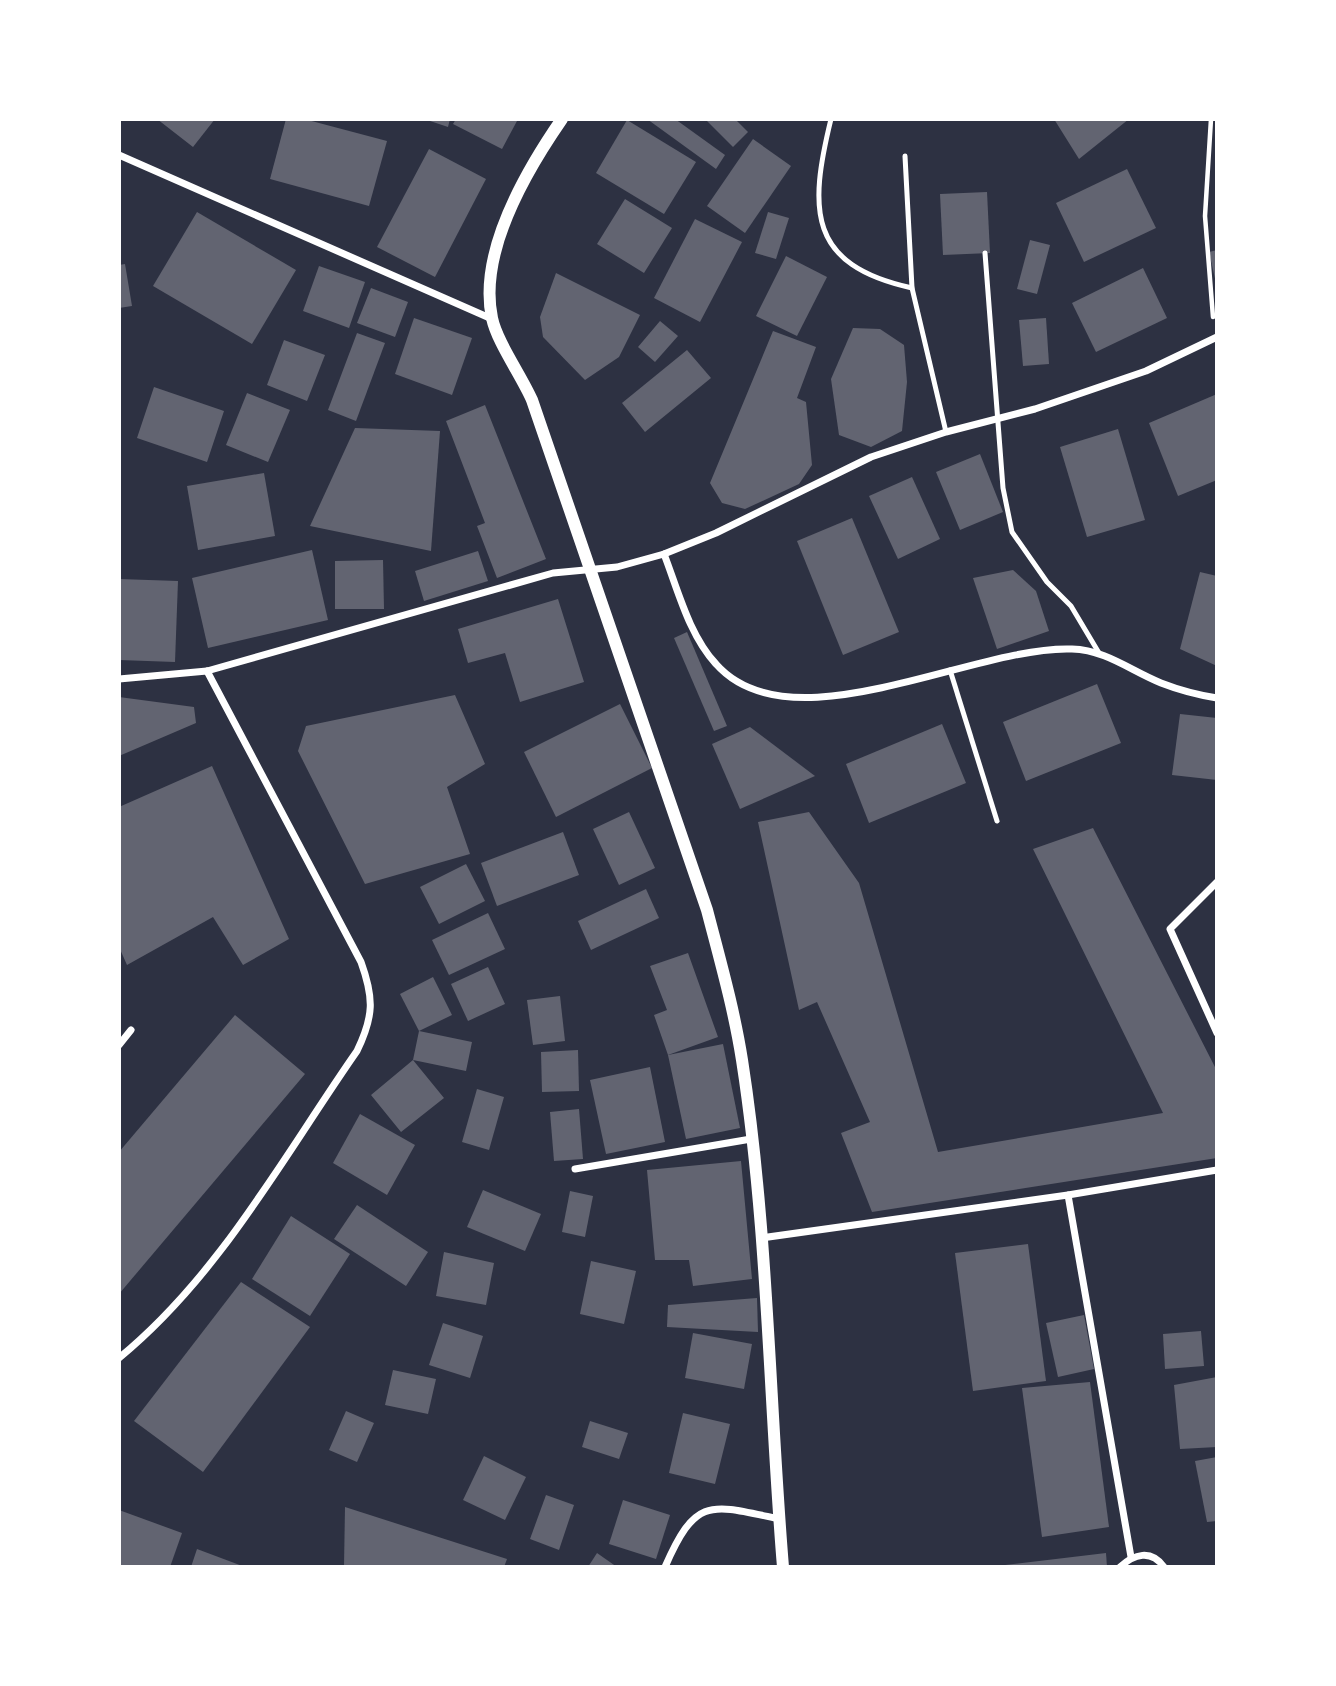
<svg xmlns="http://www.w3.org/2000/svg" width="1336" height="1686" viewBox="0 0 1336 1686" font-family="'Alegreya Sans',sans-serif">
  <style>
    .building { fill: #626471 }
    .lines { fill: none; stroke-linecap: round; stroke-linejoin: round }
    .path { stroke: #fff; stroke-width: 4.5 }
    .service { stroke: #fff; stroke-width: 5 }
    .minor { stroke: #fff; stroke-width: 7 }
    .tertiary { stroke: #fff; stroke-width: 12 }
  </style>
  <rect width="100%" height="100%" fill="#2d3142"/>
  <!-- building -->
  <g class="building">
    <path d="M 157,119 L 215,119 L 193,147 Z"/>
    <path d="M 286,119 L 304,119 L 387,141 L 369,206 L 270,179 Z"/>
    <path d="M 424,119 L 450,119 L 448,127 Z"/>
    <path d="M 456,119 L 513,119 L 517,121 L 502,149 L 453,124 Z"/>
    <path d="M 647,119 L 675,119 L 725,155 L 716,169 Z"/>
    <path d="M 705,119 L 735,119 L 748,132 L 733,147 Z"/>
    <path d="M 1054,119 L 1129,119 L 1079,159 Z"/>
    <path d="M 627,120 L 696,162 L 664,214 L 596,173 Z"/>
    <path d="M 753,139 L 791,166 L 745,233 L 707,206 Z"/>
    <path d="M 429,149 L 486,179 L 435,277 L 377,247 Z"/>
    <path d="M 1127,169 L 1156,228 L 1084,262 L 1056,203 Z"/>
    <path d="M 987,192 L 990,253 L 943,255 L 940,194 Z"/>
    <path d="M 625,199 L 672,228 L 644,273 L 597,244 Z"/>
    <path d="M 197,212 L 296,270 L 252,344 L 153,286 Z"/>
    <path d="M 768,212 L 789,218 L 776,259 L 755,253 Z"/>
    <path d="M 695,219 L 742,242 L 700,322 L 654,298 Z"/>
    <path d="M 1030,240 L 1050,245 L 1037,294 L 1017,289 Z"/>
    <path d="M 1217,250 L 1217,283 L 1216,283 L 1209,252 Z"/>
    <path d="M 786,256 L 827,277 L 797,336 L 756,316 Z"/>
    <path d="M 125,264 L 132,306 L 119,308 L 119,265 Z"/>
    <path d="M 319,266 L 365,282 L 349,328 L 303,311 Z"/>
    <path d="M 1143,268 L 1167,318 L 1096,352 L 1072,303 Z"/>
    <path d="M 556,273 L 640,315 L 619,357 L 585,380 L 543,337 L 540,317 Z"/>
    <path d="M 371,288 L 408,302 L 395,337 L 357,323 Z"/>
    <path d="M 414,318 L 472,338 L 452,395 L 395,374 Z"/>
    <path d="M 1046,318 L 1049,364 L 1023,366 L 1019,320 Z"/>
    <path d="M 660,321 L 678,336 L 655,362 L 638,347 Z"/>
    <path d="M 853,328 L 880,329 L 904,345 L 907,382 L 902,431 L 871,447 L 839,435 L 831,379 Z"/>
    <path d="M 773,331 L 816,347 L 797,398 L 806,402 L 812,465 L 799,484 L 745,509 L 722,503 L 710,483 Z"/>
    <path d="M 357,333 L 385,343 L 356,421 L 328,410 Z"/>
    <path d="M 284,340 L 325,355 L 307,401 L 267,385 Z"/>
    <path d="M 687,350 L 711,378 L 645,432 L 622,403 Z"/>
    <path d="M 154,387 L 224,411 L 207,462 L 137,438 Z"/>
    <path d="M 247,393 L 290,410 L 268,462 L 226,445 Z"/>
    <path d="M 1217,394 L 1217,480 L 1178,496 L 1149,423 Z"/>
    <path d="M 485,405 L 546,559 L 497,578 L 477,526 L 485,523 L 446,421 Z"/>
    <path d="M 355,428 L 440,431 L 431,551 L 310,526 Z"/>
    <path d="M 1118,429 L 1145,520 L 1087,537 L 1060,447 Z"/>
    <path d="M 980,454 L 1003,512 L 960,530 L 936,472 Z"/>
    <path d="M 264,473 L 275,536 L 198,550 L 187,486 Z"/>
    <path d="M 912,477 L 940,539 L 898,559 L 869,496 Z"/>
    <path d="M 852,518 L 899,632 L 843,655 L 797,541 Z"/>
    <path d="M 312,550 L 328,620 L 208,648 L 192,578 Z"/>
    <path d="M 478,551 L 488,581 L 424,601 L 415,571 Z"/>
    <path d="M 383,560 L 384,609 L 335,609 L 335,561 Z"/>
    <path d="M 1013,570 L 1036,591 L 1049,631 L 997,649 L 973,578 Z"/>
    <path d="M 1200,572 L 1217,576 L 1217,666 L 1180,649 Z"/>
    <path d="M 119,579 L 178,581 L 175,662 L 119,660 Z"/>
    <path d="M 558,599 L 584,682 L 520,702 L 505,653 L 468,663 L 458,629 Z"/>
    <path d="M 687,632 L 727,726 L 714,731 L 674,638 Z"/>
    <path d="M 1097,684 L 1121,743 L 1026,781 L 1003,722 Z"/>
    <path d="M 455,695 L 485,764 L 447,787 L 470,854 L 365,884 L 298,751 L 306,726 Z"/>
    <path d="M 119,697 L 194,707 L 196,723 L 119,756 Z"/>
    <path d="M 620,704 L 652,768 L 556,817 L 524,752 Z"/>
    <path d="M 1180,714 L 1217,718 L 1217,780 L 1172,775 Z"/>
    <path d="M 942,724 L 966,783 L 869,823 L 846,764 Z"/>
    <path d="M 750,727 L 815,776 L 740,809 L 712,744 Z"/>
    <path d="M 212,766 L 289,939 L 243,965 L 213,917 L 127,965 L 119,947 L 119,807 Z"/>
    <path d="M 629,812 L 655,868 L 619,885 L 593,829 Z"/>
    <path d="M 809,812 L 859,883 L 938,1152 L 1163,1113 L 1033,849 L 1093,828 L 1217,1071 L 1217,1158 L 872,1212 L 841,1133 L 870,1122 L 817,1002 L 799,1010 L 758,822 Z"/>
    <path d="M 563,832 L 579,875 L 497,906 L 481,863 Z"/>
    <path d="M 466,864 L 485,901 L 439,924 L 420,887 Z"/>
    <path d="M 646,889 L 659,918 L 591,950 L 578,921 Z"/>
    <path d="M 488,913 L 505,949 L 449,975 L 432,940 Z"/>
    <path d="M 688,953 L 718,1037 L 668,1055 L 654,1015 L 667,1010 L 650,966 Z"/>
    <path d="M 488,967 L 505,1004 L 468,1021 L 451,984 Z"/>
    <path d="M 433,977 L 452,1015 L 419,1031 L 400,994 Z"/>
    <path d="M 560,996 L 565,1041 L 533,1045 L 527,1000 Z"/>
    <path d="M 235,1015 L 305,1074 L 119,1294 L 119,1152 Z"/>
    <path d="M 419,1031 L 472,1042 L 466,1071 L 413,1060 L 444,1098 L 401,1132 L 371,1095 L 413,1060 Z"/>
    <path d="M 723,1044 L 740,1128 L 686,1139 L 668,1055 Z"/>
    <path d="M 578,1050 L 579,1091 L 542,1092 L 541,1052 Z"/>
    <path d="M 650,1067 L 665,1142 L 606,1154 L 590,1080 Z"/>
    <path d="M 477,1089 L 504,1097 L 489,1150 L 462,1142 Z"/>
    <path d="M 579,1109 L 583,1159 L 554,1161 L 550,1112 Z"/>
    <path d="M 360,1114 L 415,1145 L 387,1195 L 333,1163 Z"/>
    <path d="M 741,1161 L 752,1279 L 693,1286 L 689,1260 L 655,1260 L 647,1170 Z"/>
    <path d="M 483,1190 L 541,1214 L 525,1251 L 467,1227 Z"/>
    <path d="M 570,1191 L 593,1196 L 585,1237 L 562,1232 Z"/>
    <path d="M 357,1205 L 428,1252 L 406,1286 L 334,1239 Z"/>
    <path d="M 291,1216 L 350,1254 L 310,1316 L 252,1279 Z"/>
    <path d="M 1028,1244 L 1046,1381 L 973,1391 L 955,1253 Z"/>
    <path d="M 444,1252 L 494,1263 L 486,1305 L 436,1296 Z"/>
    <path d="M 591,1261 L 636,1271 L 624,1324 L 580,1314 Z"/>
    <path d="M 241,1282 L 310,1327 L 203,1472 L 134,1421 Z"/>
    <path d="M 757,1298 L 758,1332 L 667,1327 L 668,1305 Z"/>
    <path d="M 1084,1315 L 1094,1369 L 1058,1377 L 1046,1323 Z"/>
    <path d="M 443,1323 L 483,1336 L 470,1378 L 429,1365 Z"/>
    <path d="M 1201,1331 L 1204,1366 L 1165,1369 L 1163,1334 Z"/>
    <path d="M 693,1333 L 752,1344 L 744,1389 L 685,1378 Z"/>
    <path d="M 393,1370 L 436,1379 L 428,1414 L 385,1405 Z"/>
    <path d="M 1217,1377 L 1217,1447 L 1180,1449 L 1174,1385 Z"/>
    <path d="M 1090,1382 L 1109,1527 L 1042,1537 L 1022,1388 Z"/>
    <path d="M 346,1411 L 374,1423 L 357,1462 L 329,1450 Z"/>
    <path d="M 683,1413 L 730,1424 L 715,1484 L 669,1473 Z"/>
    <path d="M 590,1421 L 628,1433 L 619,1459 L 582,1447 Z"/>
    <path d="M 484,1456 L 526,1477 L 505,1520 L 463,1500 Z"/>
    <path d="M 1217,1457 L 1217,1521 L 1207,1522 L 1195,1461 Z"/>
    <path d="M 546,1495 L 574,1505 L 559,1550 L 530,1539 Z"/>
    <path d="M 623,1500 L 670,1515 L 656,1559 L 609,1544 Z"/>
    <path d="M 345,1507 L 507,1559 L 504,1567 L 344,1567 Z"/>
    <path d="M 119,1510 L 182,1533 L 170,1567 L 119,1567 Z"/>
    <path d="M 197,1549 L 245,1567 L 191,1567 Z"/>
    <path d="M 597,1553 L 617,1567 L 588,1567 Z"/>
    <path d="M 1106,1553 L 1107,1567 L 1005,1567 L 1005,1565 Z"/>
  </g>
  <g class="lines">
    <!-- path -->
    <path class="path" d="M 1211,119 L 1205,216 L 1213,317"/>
    <!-- service -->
    <g class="service">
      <path d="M 831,119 C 809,209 807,265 912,288"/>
      <path d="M 905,156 L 912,288 L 946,432"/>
      <path d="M 985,253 L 1003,488 L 1012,532 L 1047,582 L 1071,606 L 1099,653"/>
      <path d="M 950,670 L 997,821"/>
    </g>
    <!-- minor -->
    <g class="minor">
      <path d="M 119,155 L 492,319"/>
      <path d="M 664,554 C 678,590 689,635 716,664 C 791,749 975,645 1072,649 C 1106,650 1131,671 1161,683 C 1179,690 1198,695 1217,698"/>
      <path d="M 119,679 L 207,671 L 553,573 L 617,567 L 664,554 L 716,533 L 871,457 L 946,432 L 1035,409 L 1146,371 L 1217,337"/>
      <path d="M 1217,882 L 1170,929 L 1217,1033"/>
      <path d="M 119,1045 L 131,1030"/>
      <path d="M 575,1169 L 751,1139"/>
      <path d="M 1068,1195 L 1131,1557"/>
      <path d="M 761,1238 L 1068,1195 L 1217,1170"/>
      <path d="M 119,1358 C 220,1275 283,1157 357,1051 C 374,1016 374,998 361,962 L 207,671"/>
      <path d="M 665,1567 C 696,1496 710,1504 779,1519"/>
      <path d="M 1120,1567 C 1134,1554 1151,1549 1164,1567"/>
    </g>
    <!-- tertiary -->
    <path class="tertiary" d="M 562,119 C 526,171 478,252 492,318 C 497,342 521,375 532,400 L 707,910 C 720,960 734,1009 742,1060 C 768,1227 769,1398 783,1567"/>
  </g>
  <!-- border -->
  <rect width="1336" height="1686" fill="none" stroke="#ffffff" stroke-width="242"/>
</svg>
